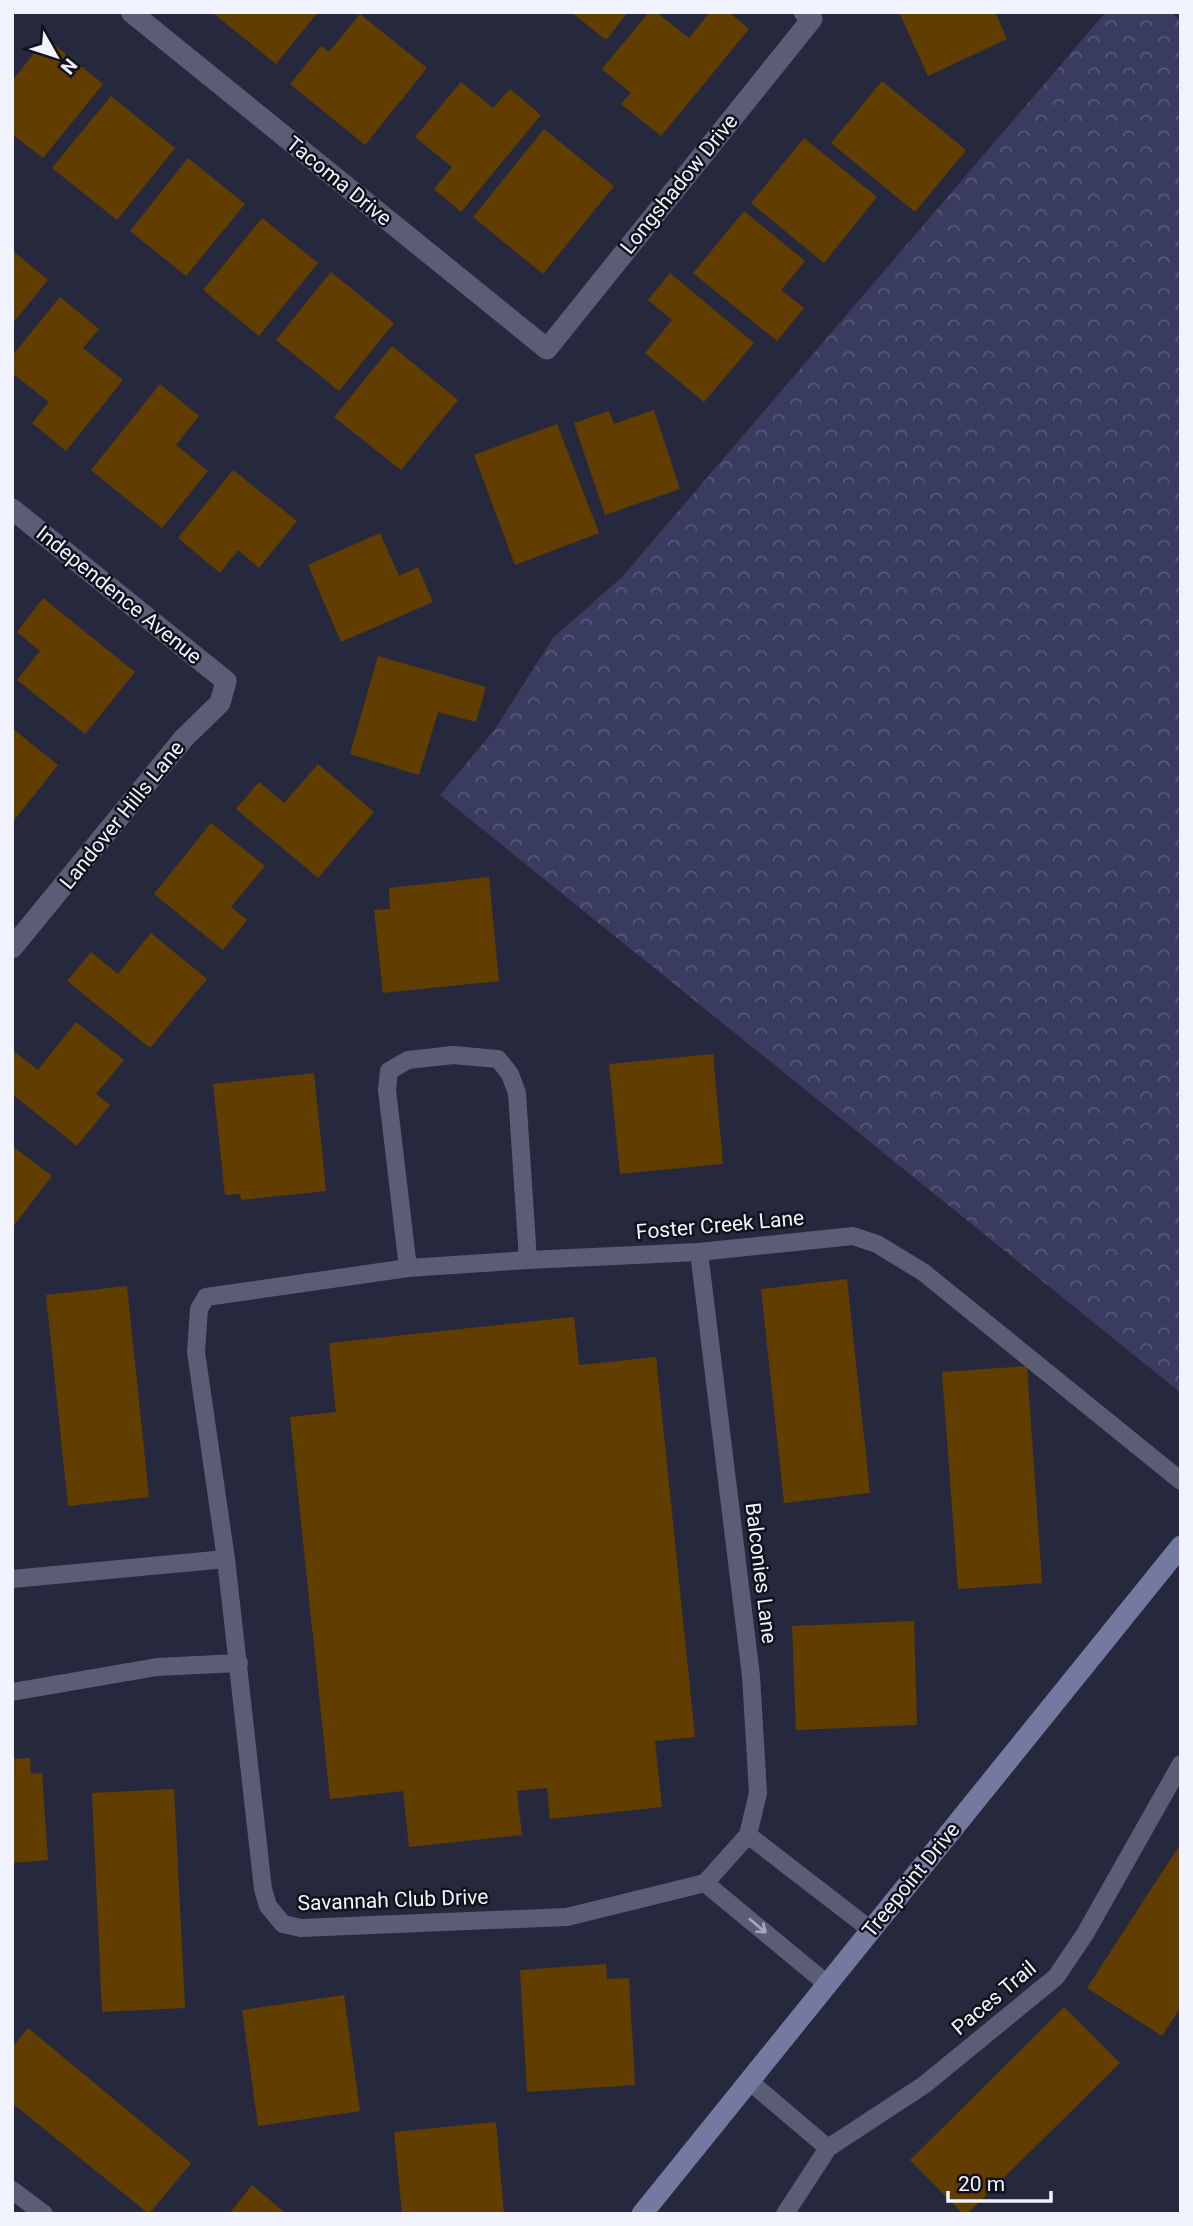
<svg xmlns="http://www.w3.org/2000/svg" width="1193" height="2226" viewBox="0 0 1193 2226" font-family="Roboto,sans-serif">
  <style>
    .forest { fill: url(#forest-crowns) }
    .building { fill: #623d00 }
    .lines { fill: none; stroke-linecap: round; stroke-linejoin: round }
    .lane { stroke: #5a5d75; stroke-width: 18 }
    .street { stroke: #5a5d75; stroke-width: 21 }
    .secondary { stroke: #74799f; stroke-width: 21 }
    .oneway { stroke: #a6a8ba }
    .labels { text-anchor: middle; stroke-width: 5; stroke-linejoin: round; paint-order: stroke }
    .street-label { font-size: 21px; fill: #f1f3fe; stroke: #11121c }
  </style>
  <defs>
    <pattern id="forest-crowns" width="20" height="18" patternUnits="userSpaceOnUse" patternTransform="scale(1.75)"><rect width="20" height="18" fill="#393c5e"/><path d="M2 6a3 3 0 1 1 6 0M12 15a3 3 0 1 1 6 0" fill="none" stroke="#565976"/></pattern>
  </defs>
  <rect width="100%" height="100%" fill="#26293d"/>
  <!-- forest -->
  <path class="forest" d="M 1106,12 L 1170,12 L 1181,21 L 1181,1393 L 440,795 L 495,729 L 553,638 L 622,577 Z"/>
  <!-- building -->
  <g class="building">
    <path d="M 215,12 L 318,12 L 276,64 L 214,14 Z"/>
    <path d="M 571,12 L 628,12 L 606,40 Z"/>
    <path d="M 649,12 L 656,12 L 689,38 L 710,12 L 729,12 L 749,29 L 661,136 L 621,104 L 631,93 L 602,69 Z"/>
    <path d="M 899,12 L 995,12 L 1007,39 L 928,76 Z"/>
    <path d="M 360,14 L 427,68 L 365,145 L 290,84 L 321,46 L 329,52 Z"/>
    <path d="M 46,38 L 103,84 L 43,158 L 12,134 L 12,81 Z"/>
    <path d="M 882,81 L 966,150 L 915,212 L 831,143 Z"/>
    <path d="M 461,82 L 493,108 L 510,89 L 541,115 L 461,212 L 434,189 L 452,167 L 415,137 Z"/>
    <path d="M 111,96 L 175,148 L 117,220 L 52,168 Z"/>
    <path d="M 544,129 L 614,186 L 543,274 L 473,217 Z"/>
    <path d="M 804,138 L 877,197 L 824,263 L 751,203 Z"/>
    <path d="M 188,158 L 245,204 L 186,276 L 130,231 Z"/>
    <path d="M 744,211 L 805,261 L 781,290 L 804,308 L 777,341 L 693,273 Z"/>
    <path d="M 262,218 L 318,263 L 259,336 L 203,290 Z"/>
    <path d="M 12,250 L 48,280 L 12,324 Z"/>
    <path d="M 331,272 L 394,323 L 339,391 L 276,340 Z"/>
    <path d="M 670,273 L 754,343 L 704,402 L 645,353 L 672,320 L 648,300 Z"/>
    <path d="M 60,297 L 99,329 L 83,348 L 123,380 L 66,451 L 32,423 L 49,402 L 12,373 L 12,356 Z"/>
    <path d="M 392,346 L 458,400 L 401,470 L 334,417 Z"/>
    <path d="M 160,384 L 199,416 L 176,445 L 208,471 L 162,528 L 91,470 Z"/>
    <path d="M 654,410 L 680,489 L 605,515 L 574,423 L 609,411 L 614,424 Z"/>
    <path d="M 557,424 L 599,533 L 515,565 L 474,455 Z"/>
    <path d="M 233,470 L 297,521 L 259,568 L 238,550 L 220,573 L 178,538 Z"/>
    <path d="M 380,533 L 399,576 L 418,567 L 433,602 L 341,642 L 308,565 Z"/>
    <path d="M 43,598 L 135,672 L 85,734 L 17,680 L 40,651 L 17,632 Z"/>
    <path d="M 378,656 L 486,687 L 476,722 L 438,712 L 419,775 L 350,754 Z"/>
    <path d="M 12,728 L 58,765 L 12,823 Z"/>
    <path d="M 318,764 L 374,812 L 318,878 L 236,809 L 259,782 L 284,803 Z"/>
    <path d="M 211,823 L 265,866 L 231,907 L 247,920 L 223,950 L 154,894 Z"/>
    <path d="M 489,877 L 499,981 L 383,993 L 374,910 L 390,909 L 389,888 Z"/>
    <path d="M 151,933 L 207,979 L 150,1048 L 67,981 L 91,952 L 118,974 Z"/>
    <path d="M 76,1022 L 124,1060 L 96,1094 L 110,1105 L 77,1146 L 12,1094 L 12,1050 L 38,1070 Z"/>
    <path d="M 713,1054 L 723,1164 L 620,1174 L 609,1064 Z"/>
    <path d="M 314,1073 L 326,1191 L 241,1200 L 240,1194 L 225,1195 L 213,1084 Z"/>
    <path d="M 12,1146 L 52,1176 L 12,1228 Z"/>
    <path d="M 847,1279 L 870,1493 L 784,1503 L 761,1289 Z"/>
    <path d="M 127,1286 L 149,1497 L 68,1506 L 46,1295 Z"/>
    <path d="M 574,1317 L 579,1365 L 656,1357 L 695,1737 L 655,1741 L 662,1807 L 550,1819 L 547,1788 L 517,1791 L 522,1835 L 409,1847 L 403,1791 L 330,1799 L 290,1417 L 336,1412 L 329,1343 Z"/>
    <path d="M 1027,1366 L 1042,1583 L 958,1589 L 942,1372 Z"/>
    <path d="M 914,1621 L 917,1725 L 796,1730 L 792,1626 Z"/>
    <path d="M 30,1758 L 31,1774 L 42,1773 L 48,1860 L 12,1863 L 12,1759 Z"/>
    <path d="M 174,1789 L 185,2008 L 102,2012 L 92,1793 Z"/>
    <path d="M 1181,1843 L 1181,2007 L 1162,2036 L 1087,1988 Z"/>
    <path d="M 606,1964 L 607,1979 L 629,1978 L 635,2085 L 527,2092 L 520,1970 Z"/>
    <path d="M 344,1995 L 360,2111 L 258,2126 L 242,2010 Z"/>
    <path d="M 1064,2007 L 1120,2063 L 967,2214 L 963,2214 L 910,2160 Z"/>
    <path d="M 28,2028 L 191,2163 L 149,2214 L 12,2103 L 12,2048 Z"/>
    <path d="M 496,2122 L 504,2214 L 402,2214 L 394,2132 Z"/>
    <path d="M 252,2185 L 287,2214 L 229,2214 Z"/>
  </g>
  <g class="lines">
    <!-- lane -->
    <g class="lane">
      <path d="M 699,1252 L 751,1676 L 758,1793 L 748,1835 L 705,1883"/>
      <path d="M 408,1268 L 387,1090 L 389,1071 L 408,1060 L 453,1055 L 498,1059 L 510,1074 L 517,1093 L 528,1260"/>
      <path d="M 12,1579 L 226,1559"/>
      <path d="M 12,1692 L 157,1667 L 239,1663"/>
      <path d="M 748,1835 L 871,1930"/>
      <path d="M 705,1883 L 567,1917 L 301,1928 L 283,1924 L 268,1906 L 263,1889 L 226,1559 L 196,1352 L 199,1309 L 206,1297 L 408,1268 L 528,1260 L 699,1252 L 853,1236 L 877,1244 L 923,1272 L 1181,1481"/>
      <path d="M 705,1883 L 827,1984"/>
      <path d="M 749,2081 L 828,2148"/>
      <path d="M 12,2190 L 44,2214"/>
      <path d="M 785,2214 L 828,2148 L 924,2085 L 1056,1977 L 1085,1934 L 1181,1764"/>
    </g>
    <!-- street -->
    <g class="street">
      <path d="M 131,12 L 547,349 L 812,19 L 804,12"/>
      <path d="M 12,509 L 226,681 L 220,703 L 184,738 L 12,948"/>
    </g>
    <!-- secondary -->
    <path class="secondary" d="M 642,2214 L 1181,1546"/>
  </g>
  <!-- one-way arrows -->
  <defs><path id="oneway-shaft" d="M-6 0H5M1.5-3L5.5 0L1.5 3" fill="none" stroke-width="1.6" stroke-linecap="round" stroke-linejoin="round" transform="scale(1.75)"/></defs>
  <use class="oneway" href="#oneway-shaft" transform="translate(758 1926) rotate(40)"/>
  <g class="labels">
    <!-- street labels -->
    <g class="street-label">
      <text transform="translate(339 181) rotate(39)" y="7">Tacoma Drive</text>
      <text transform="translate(679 184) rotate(-51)" y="7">Longshadow Drive</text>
      <text transform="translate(119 595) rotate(39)" y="7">Independence Avenue</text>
      <text transform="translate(122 815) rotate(-51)" y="7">Landover Hills Lane</text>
      <text transform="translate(720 1225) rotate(-5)" y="7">Foster Creek Lane</text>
      <text transform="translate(761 1573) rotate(83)" y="7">Balconies Lane</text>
      <text transform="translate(911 1880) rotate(-51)" y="7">Treepoint Drive</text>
      <text transform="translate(393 1900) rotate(-2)" y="7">Savannah Club Drive</text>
      <text transform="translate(994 1998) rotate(-40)" y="7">Paces Trail</text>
    </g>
  </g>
  <!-- border -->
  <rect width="1193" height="2226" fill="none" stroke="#f1f3fe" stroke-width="28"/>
  <!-- north arrow -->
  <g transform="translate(56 56) rotate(129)" stroke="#11121c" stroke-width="5" paint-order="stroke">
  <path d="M0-5L12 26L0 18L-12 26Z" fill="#f1f3fe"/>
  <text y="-10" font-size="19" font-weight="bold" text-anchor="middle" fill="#f1f3fe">N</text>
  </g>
  <!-- scale -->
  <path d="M948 2191v10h103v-10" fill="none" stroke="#f1f3fe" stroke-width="3.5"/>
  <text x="958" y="2191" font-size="21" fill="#f1f3fe" stroke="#11121c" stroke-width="5" paint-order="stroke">20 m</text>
</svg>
